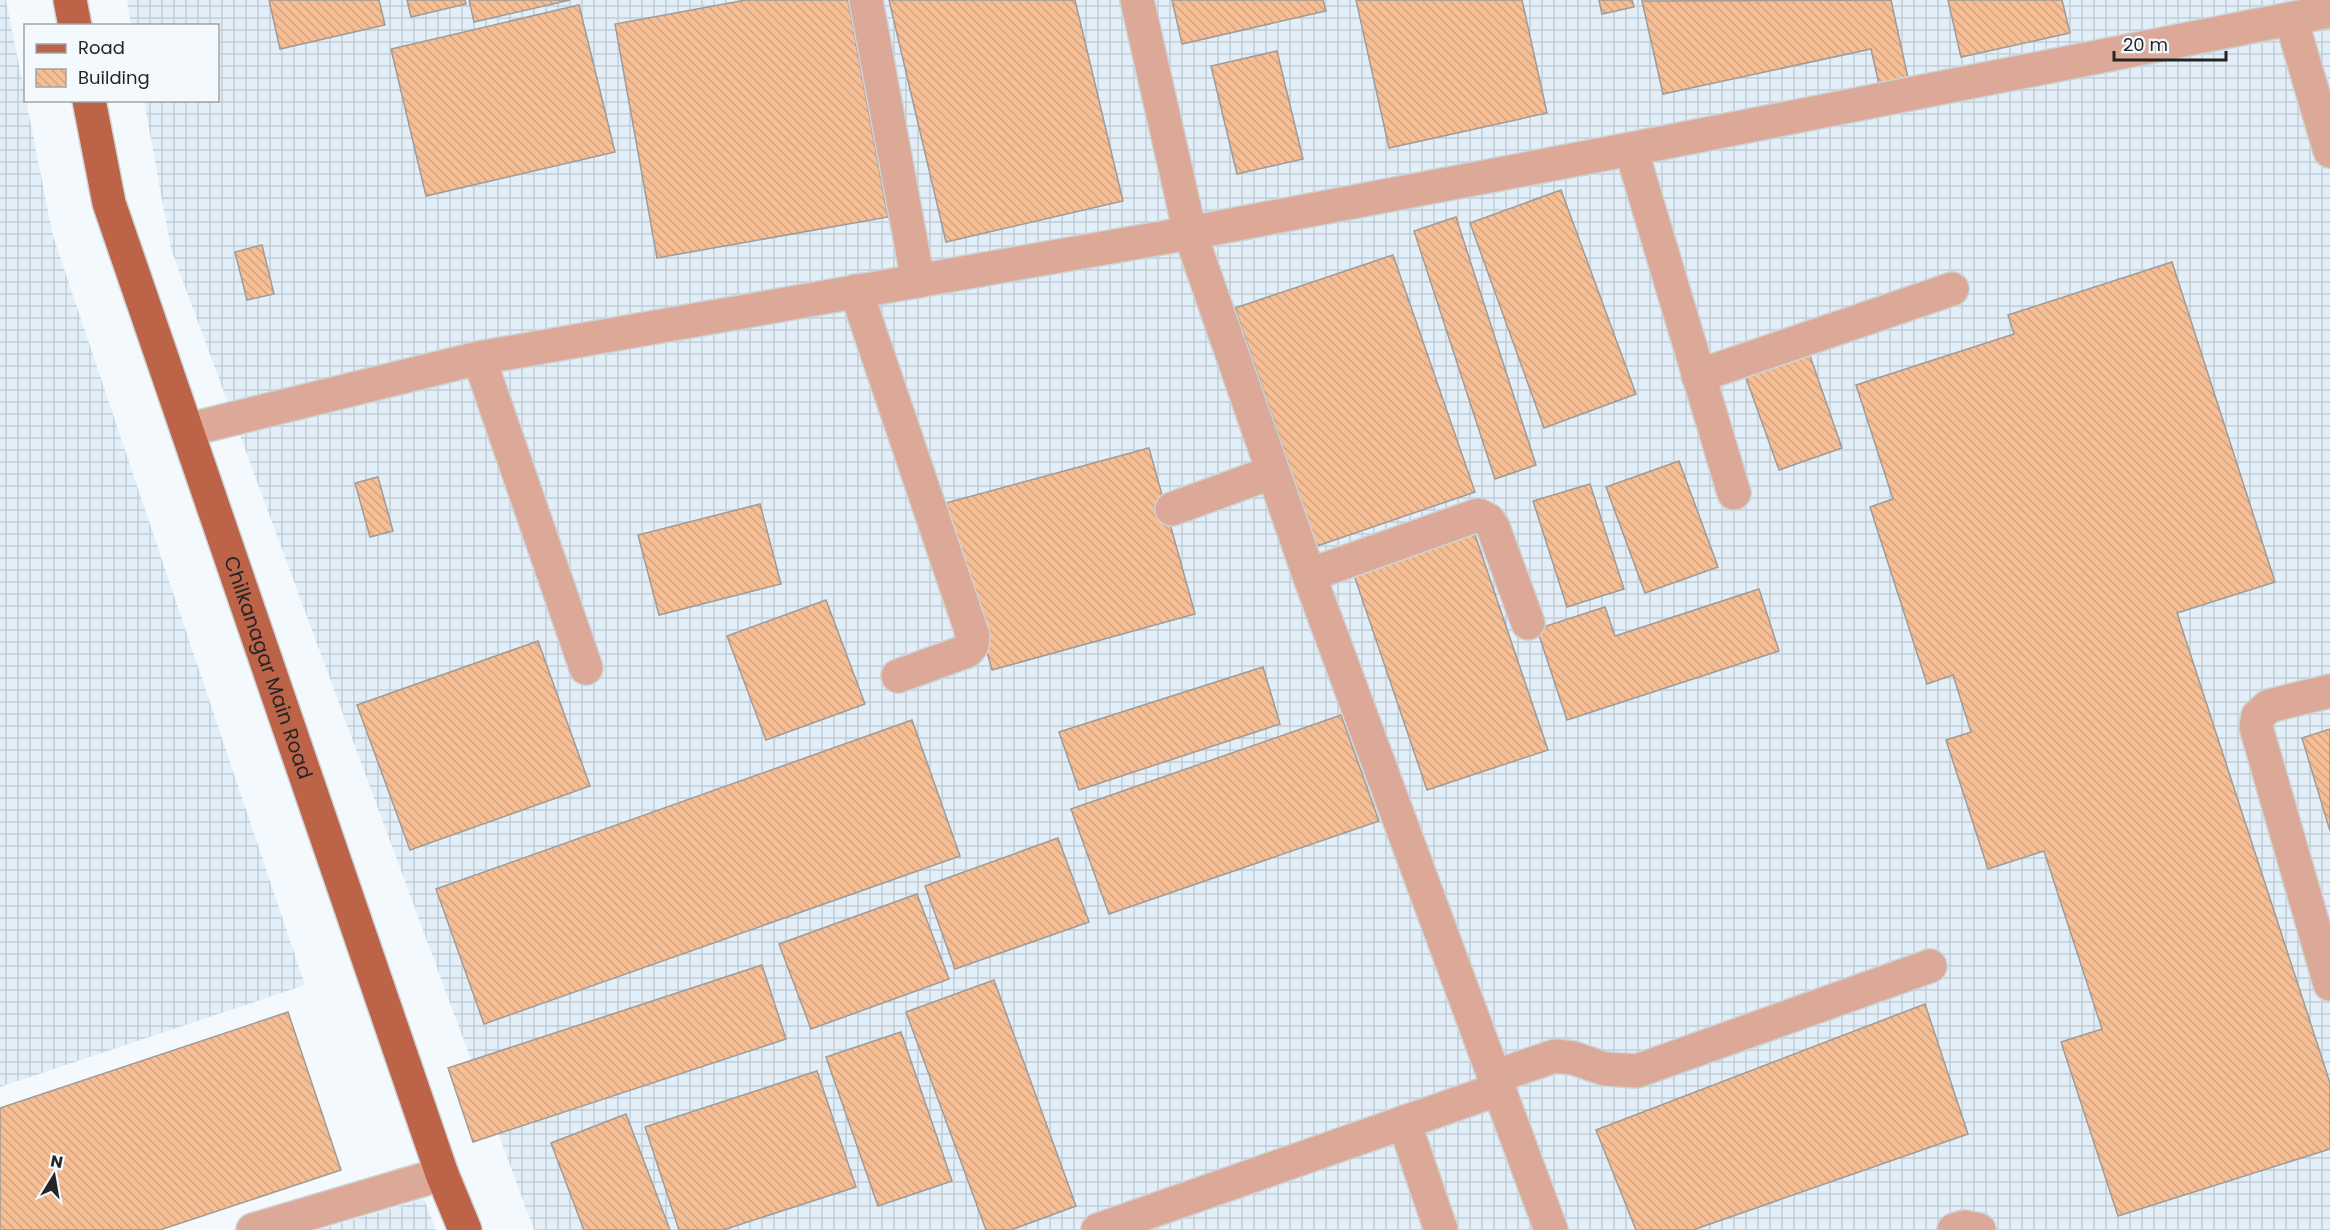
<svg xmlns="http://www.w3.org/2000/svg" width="2330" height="1230" viewBox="0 0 2330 1230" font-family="Poppins,sans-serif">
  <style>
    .industrial { fill: url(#industrial-grid) }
    .building { fill: url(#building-back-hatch); stroke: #a09b97; stroke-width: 1.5 }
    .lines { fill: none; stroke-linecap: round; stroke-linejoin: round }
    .minor-casing { stroke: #ced3d6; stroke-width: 36 }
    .major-casing { stroke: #ced3d6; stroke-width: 36 }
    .minor { stroke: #dca999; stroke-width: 33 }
    .major { stroke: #bd6348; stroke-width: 33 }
    .labels { text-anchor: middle; stroke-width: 4.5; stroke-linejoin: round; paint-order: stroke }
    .street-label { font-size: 20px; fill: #232527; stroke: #f4f9fd }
  </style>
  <defs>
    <pattern id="industrial-grid" width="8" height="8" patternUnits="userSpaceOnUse" patternTransform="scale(1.5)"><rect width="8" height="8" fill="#e3eff8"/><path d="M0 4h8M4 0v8" fill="none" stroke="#c2cdd5"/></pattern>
    <pattern id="building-back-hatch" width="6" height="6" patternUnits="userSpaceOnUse" patternTransform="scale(1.5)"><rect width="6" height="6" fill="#f6be95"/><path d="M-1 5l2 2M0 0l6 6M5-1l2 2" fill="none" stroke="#d3a380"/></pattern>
  </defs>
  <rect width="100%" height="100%" fill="#f4f9fd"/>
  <!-- industrial -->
  <g class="industrial">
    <path d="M 0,0 L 6,0 L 53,236 L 305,985 L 0,1087 Z"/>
    <path d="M 127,0 L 2330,0 L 2330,1230 L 534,1230 L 171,249 L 144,101 L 218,100 L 218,26 L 131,25 Z"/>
    <path d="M 424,1199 L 436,1230 L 318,1230 Z"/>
  </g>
  <!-- building -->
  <g class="building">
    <path d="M 269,0 L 379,0 L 385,25 L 280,49 Z"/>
    <path d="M 407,0 L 465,0 L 466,4 L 411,17 Z"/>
    <path d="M 469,0 L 570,0 L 474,22 Z"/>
    <path d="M 746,0 L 848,0 L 888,217 L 657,258 L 615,24 Z"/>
    <path d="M 889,0 L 1075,0 L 1123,201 L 946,242 Z"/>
    <path d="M 1172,0 L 1323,0 L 1326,11 L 1182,44 Z"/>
    <path d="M 1356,0 L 1522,0 L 1547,113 L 1389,148 Z"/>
    <path d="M 1599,0 L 1632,0 L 1634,7 L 1602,14 Z"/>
    <path d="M 1891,0 L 1908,78 L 1879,84 L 1871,49 L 1663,94 L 1642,1 Z"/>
    <path d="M 1948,0 L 2062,0 L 2070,33 L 1961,57 Z"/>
    <path d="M 579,5 L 615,152 L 426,196 L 391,49 Z"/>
    <path d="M 1277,51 L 1303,159 L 1237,174 L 1211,66 Z"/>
    <path d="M 1561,190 L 1636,394 L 1544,428 L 1470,223 Z"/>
    <path d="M 1456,217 L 1536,465 L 1495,479 L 1414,231 Z"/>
    <path d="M 262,245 L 274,294 L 247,300 L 235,252 Z"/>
    <path d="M 1393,255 L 1475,492 L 1317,546 L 1235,308 Z"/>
    <path d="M 2172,262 L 2275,582 L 2177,613 L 2330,1083 L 2330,1149 L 2118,1216 L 2061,1042 L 2102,1029 L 2044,851 L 1988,869 L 1946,740 L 1971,732 L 1953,675 L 1927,684 L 1870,507 L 1893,499 L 1856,385 L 2014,334 L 2008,315 Z"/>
    <path d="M 1809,353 L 1842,448 L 1779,470 L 1745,375 Z"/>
    <path d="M 1149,448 L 1195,614 L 992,670 L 946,503 Z"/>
    <path d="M 1679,461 L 1718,567 L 1645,593 L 1606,487 Z"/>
    <path d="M 378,477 L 393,531 L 370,537 L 355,483 Z"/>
    <path d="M 1590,484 L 1624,589 L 1567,607 L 1533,501 Z"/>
    <path d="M 760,504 L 781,584 L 659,615 L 638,535 Z"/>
    <path d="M 1474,532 L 1548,750 L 1427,790 L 1353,572 Z"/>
    <path d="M 1759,589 L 1779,651 L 1567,720 L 1537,629 L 1605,607 L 1615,636 Z"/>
    <path d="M 826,600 L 865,704 L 766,740 L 727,636 Z"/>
    <path d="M 538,641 L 590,786 L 410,850 L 357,705 Z"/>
    <path d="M 1263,667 L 1280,724 L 1079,790 L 1059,732 Z"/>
    <path d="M 1341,715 L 1379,821 L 1109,914 L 1071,809 Z"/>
    <path d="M 912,720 L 960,856 L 484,1024 L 436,889 Z"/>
    <path d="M 2330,729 L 2330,831 L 2302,738 Z"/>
    <path d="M 1058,838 L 1089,922 L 955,969 L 925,886 Z"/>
    <path d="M 917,894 L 949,979 L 811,1029 L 779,944 Z"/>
    <path d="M 762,965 L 786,1039 L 473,1142 L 448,1068 Z"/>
    <path d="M 994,980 L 1076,1206 L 1011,1230 L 986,1230 L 906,1012 Z"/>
    <path d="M 1925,1004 L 1968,1134 L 1693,1230 L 1636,1230 L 1596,1130 Z"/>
    <path d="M 288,1012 L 341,1170 L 160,1230 L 0,1230 L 0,1108 Z"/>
    <path d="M 901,1032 L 952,1181 L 878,1206 L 826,1057 Z"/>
    <path d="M 817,1071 L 856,1187 L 723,1230 L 679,1230 L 645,1127 Z"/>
    <path d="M 626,1114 L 670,1230 L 584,1230 L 551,1143 Z"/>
  </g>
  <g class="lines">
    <!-- minor casing -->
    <g class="minor-casing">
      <g id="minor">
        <path d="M 866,0 L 918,281"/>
        <path d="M 1137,0 L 1190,233 L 1309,575 L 1551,1230"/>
        <path d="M 2291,19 L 2330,151"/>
        <path d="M 1631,149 L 1734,493"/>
        <path d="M 856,291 L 973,636 L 972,645 L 967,651 L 898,676"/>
        <path d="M 479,358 L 586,668"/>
        <path d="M 1698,376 L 1952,289"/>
        <path d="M 187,430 L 479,358 L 1190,233 L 1631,149 L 2330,11"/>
        <path d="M 1172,509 L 1273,472"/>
        <path d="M 1309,575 L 1478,515 L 1488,520 L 1493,527 L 1528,623"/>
        <path d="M 2330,691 L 2269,706 L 2258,716 L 2256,727 L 2330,984"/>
        <path d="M 1494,1077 L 1555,1056 L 1573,1058 L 1605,1069 L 1637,1071 L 1930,966"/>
        <path d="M 1404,1122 L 1441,1230"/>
        <path d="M 253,1230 L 442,1174"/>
        <path d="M 1098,1230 L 1499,1089"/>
        <path d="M 1954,1230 L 1964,1227 L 1979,1230"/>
      </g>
    </g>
    <!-- major casing -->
    <g class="major-casing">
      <g id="major">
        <path d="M 70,0 L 75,26"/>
        <path id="s1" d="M 89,100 L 109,203 L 442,1174 L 465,1230"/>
      </g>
    </g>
    <!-- minor -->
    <use href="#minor" class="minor"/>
    <!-- major -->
    <use href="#major" class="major"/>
  </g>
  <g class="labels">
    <!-- street labels -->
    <g class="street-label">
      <text dy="7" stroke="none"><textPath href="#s1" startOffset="596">Chilkanagar Main Road</textPath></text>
    </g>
  </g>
  <!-- legend -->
  <rect x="24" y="24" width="195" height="78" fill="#f4f9fd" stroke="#a0a4a7" stroke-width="1.5"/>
  <rect x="36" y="44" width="30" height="9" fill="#bd6348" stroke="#a0a4a7" stroke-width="1.5"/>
  <text x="78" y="54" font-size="18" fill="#232527">Road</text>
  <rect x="36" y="69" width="30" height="18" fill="url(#building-back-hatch)" stroke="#a0a4a7" stroke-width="1.5"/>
  <text x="78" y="84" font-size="18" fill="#232527">Building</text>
  <!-- north arrow -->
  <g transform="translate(54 1176) rotate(11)" stroke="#f4f9fd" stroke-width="4.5" paint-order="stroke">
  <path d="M0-4.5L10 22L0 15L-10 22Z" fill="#232527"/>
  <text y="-9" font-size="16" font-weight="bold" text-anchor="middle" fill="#232527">N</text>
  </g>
  <!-- scale -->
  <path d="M2114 51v9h112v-9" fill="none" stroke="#232527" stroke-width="3"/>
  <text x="2123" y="51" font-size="18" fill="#232527" stroke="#f4f9fd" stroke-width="4.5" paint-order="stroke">20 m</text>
</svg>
